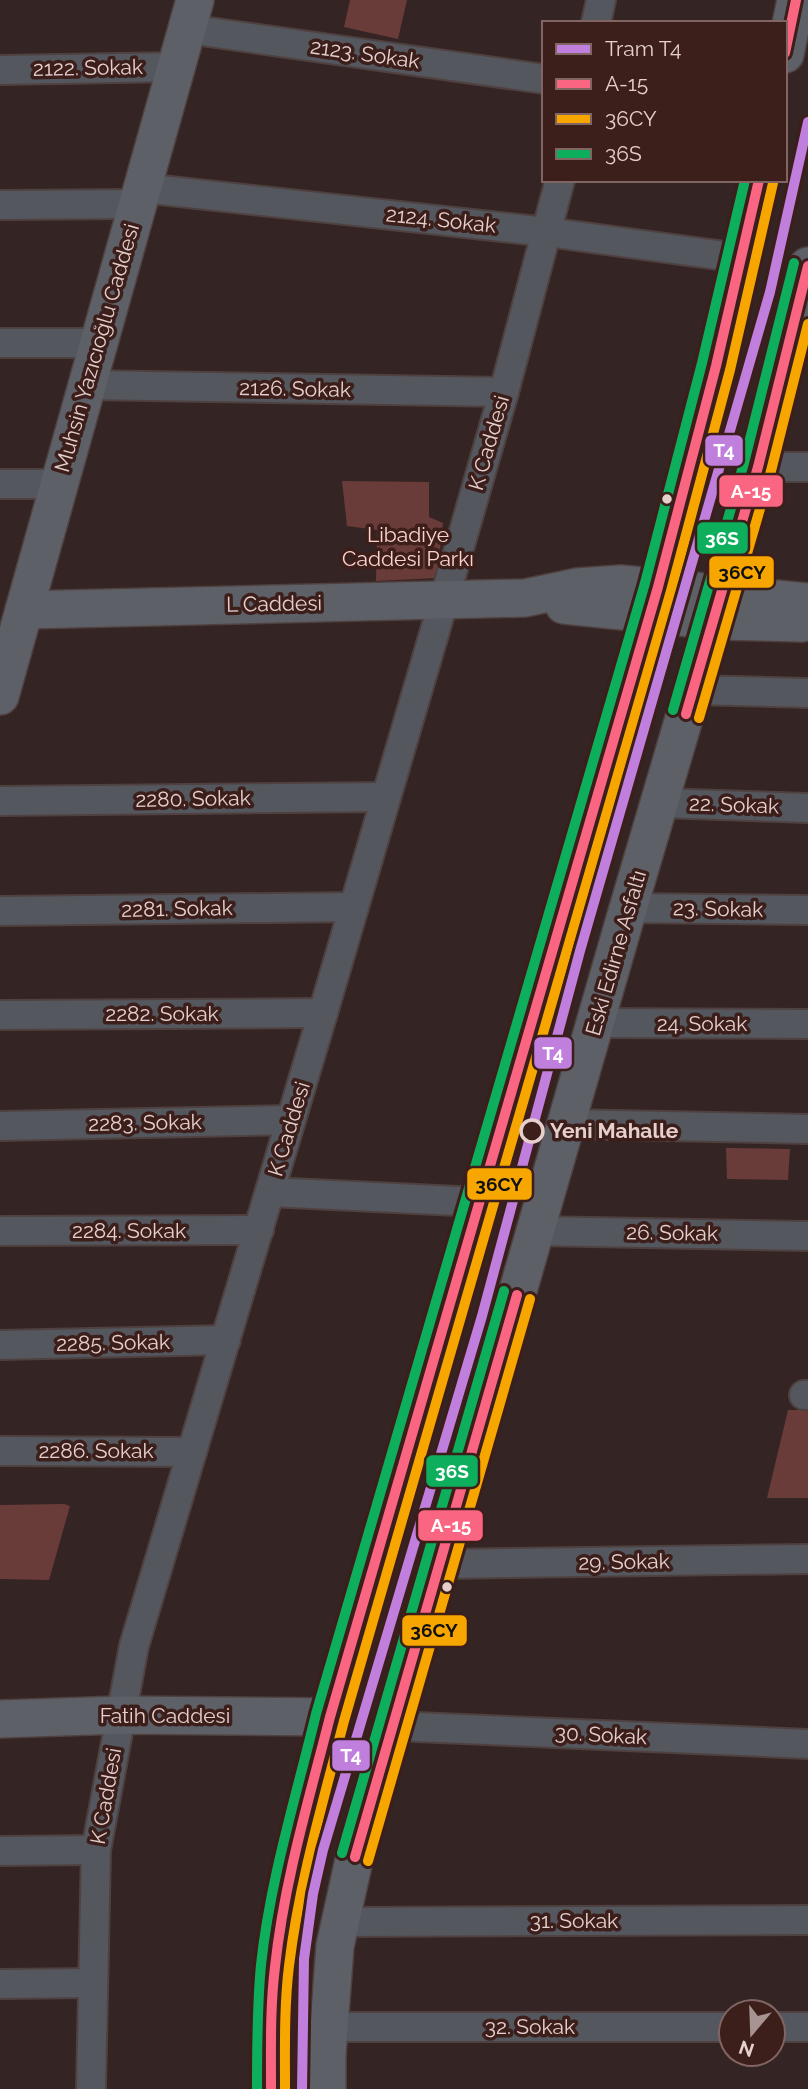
<svg xmlns="http://www.w3.org/2000/svg" width="808" height="2089" viewBox="0 0 808 2089" font-family="Raleway,sans-serif">
  <style>
    .green { fill: #6a3c39 }
    .lines { fill: none; stroke-linecap: round; stroke-linejoin: round }
    .minor-casing { stroke: #4f4140; stroke-width: 32 }
    .major-casing { stroke: #4f4140; stroke-width: 40 }
    .minor { stroke: #54575e; stroke-width: 28 }
    .major { stroke: #5e6067; stroke-width: 37 }
    .bus-1-casing { stroke: #3c1e1b; stroke-width: 16 }
    .bus-2-casing { stroke: #3c1e1b; stroke-width: 16 }
    .bus-3-casing { stroke: #3c1e1b; stroke-width: 16 }
    .bus-1 { stroke: #fa6682; stroke-width: 10 }
    .bus-2 { stroke: #f7a600; stroke-width: 10 }
    .bus-3 { stroke: #0daf5c; stroke-width: 10 }
    .tram-1-casing { stroke: #3c1e1b; stroke-width: 16 }
    .tram-1 { stroke: #c07fdc; stroke-width: 10 }
    .bus-dot { fill: #e5d0ce; stroke: #3c1e1b; stroke-width: 2.5 }
    .stop-dot { fill: #3c1e1b; stroke: #e5d0ce; stroke-width: 3.5 }
    .labels { text-anchor: middle; stroke-width: 7; stroke-linejoin: round; paint-order: stroke }
    .street-label { font-size: 21px; fill: #e5d0ce; stroke: #3c1e1b }
    .park-label { font-size: 21px; fill: #fdd2cd; stroke: #3c1e1b }
    .stop-label { font-size: 21px; font-weight: bold; fill: #e5d0ce; stroke: #3c1e1b; text-anchor: start }
    .line-badge { stroke: #3c1e1b; stroke-width: 2.5 }
    .badge-label { font-size: 19px; text-anchor: middle; font-weight: bold; fill: #fff }
    .pale-badge-label { font-size: 19px; text-anchor: middle; font-weight: bold; fill: #111 }
  </style>
  <rect width="100%" height="100%" fill="#342423"/>
  <!-- green -->
  <g class="green">
    <path d="M 350,0 L 407,0 L 398,39 L 344,27 Z"/>
    <path d="M 342,481 L 429,482 L 429,517 L 443,523 L 437,578 L 376,581 L 377,530 L 347,526 Z"/>
    <path d="M 726,1148 L 790,1149 L 788,1180 L 727,1179 Z"/>
    <path d="M 788,1410 L 808,1410 L 808,1498 L 767,1498 Z"/>
    <path d="M 64,1504 L 70,1506 L 49,1580 L 0,1579 L 0,1505 Z"/>
  </g>
  <g class="lines">
    <!-- minor casing -->
    <g class="minor-casing">
      <g id="minor">
        <path d="M 596,23 L 601,0"/>
        <path d="M 187,29 L 544,79"/>
        <path d="M 0,70 L 176,67"/>
        <path d="M 142,188 L 547,232 L 740,258"/>
        <path d="M 0,205 L 138,204"/>
        <path d="M 0,343 L 99,343"/>
        <path d="M 86,385 L 504,392"/>
        <path d="M 758,467 L 808,467"/>
        <path d="M 0,484 L 59,484"/>
        <path d="M 693,690 L 808,693"/>
        <path d="M 0,801 L 386,797"/>
        <path d="M 660,803 L 808,808"/>
        <path d="M 629,908 L 808,910"/>
        <path d="M 0,911 L 354,907"/>
        <path d="M 0,1015 L 323,1013"/>
        <path d="M 596,1023 L 808,1024"/>
        <path d="M 567,1124 L 808,1129"/>
        <path d="M 0,1126 L 291,1120"/>
        <path d="M 270,1192 L 479,1202"/>
        <path d="M 0,1231 L 259,1230"/>
        <path d="M 536,1231 L 808,1236"/>
        <path d="M 0,1345 L 226,1340"/>
        <path d="M 804,1395 L 808,1395"/>
        <path d="M 0,1451 L 192,1452"/>
        <path d="M 440,1564 L 808,1559"/>
        <path d="M 393,1726 L 808,1744"/>
        <path d="M 0,1851 L 96,1850"/>
        <path d="M 341,1922 L 808,1920"/>
        <path d="M 0,1984 L 92,1983"/>
        <path d="M 329,2027 L 731,2027"/>
        <path d="M 773,2027 L 808,2027"/>
        <path d="M 91,2089 L 96,1850 L 134,1646 L 323,1013 L 458,552 L 504,392 L 560,180"/>
      </g>
    </g>
    <!-- major casing -->
    <g class="major-casing">
      <g id="major">
        <path d="M 785,54 L 796,0"/>
        <path d="M 564,605 L 720,621 L 802,623"/>
        <path d="M 24,610 L 525,598 L 577,587 L 621,584 L 808,602"/>
        <path d="M 0,696 L 195,0"/>
        <path d="M 0,1719 L 121,1715 L 330,1717"/>
        <path d="M 271,2089 C 271,2048 271,2007 275,1966 C 285,1882 310,1799 330,1717 L 658,587 L 716,366 L 759,180"/>
        <path d="M 327,2089 L 327,2054 L 335,1946 L 354,1860 L 625,919 L 758,467 L 808,266"/>
      </g>
    </g>
    <!-- minor -->
    <use href="#minor" class="minor"/>
    <!-- major -->
    <use href="#major" class="major"/>
    <!-- bus-1 casing -->
    <g class="bus-1-casing">
      <g id="bus-1">
        <path d="M 785,53 L 796,0"/>
        <path d="M 686,714 L 758,467 L 808,266"/>
        <path d="M 355,1857 L 517,1295"/>
        <path d="M 271,2089 C 271,2048 270,2007 275,1967 C 284,1882 309,1799 330,1717 L 658,587 L 716,366 L 759,180"/>
      </g>
    </g>
    <!-- bus-2 casing -->
    <g class="bus-2-casing">
      <g id="bus-2">
        <path d="M 699,718 L 771,471 L 808,324"/>
        <path d="M 368,1861 L 530,1299"/>
        <path d="M 285,2089 C 285,2048 284,2007 289,1966 C 299,1883 323,1802 344,1721 L 671,591 L 730,370 L 773,183"/>
      </g>
    </g>
    <!-- bus-3 casing -->
    <g class="bus-3-casing">
      <g id="bus-3">
        <path d="M 673,710 L 744,463 L 794,263"/>
        <path d="M 342,1853 L 504,1291"/>
        <path d="M 257,2089 C 257,2048 257,2006 261,1965 C 270,1880 296,1797 316,1714 L 645,583 L 702,363 L 745,180"/>
      </g>
    </g>
    <!-- bus-1 -->
    <use href="#bus-1" class="bus-1"/>
    <!-- bus-2 -->
    <use href="#bus-2" class="bus-2"/>
    <!-- bus-3 -->
    <use href="#bus-3" class="bus-3"/>
    <!-- tram-1 casing -->
    <g class="tram-1-casing">
      <path id="tram-1" d="M 302,2089 L 304,1959 L 313,1894 L 323,1850 L 482,1316 L 580,951 L 770,292 L 808,122"/>
    </g>
    <!-- tram-1 -->
    <use href="#tram-1" class="tram-1"/>
  </g>
  <!-- markers -->
  <g class="bus-dot">
    <circle cx="667" cy="499" r="6"/>
    <circle cx="447" cy="1587" r="6"/>
  </g>
  <circle class="stop-dot" cx="532" cy="1131" r="11"/>
  <g class="labels">
    <!-- street labels -->
    <g class="street-label">
      <text transform="translate(365 54) rotate(8)" y="7">2123. Sokak</text>
      <text transform="translate(88 68) rotate(-1)" y="7">2122. Sokak</text>
      <text transform="translate(441 220) rotate(6)" y="7">2124. Sokak</text>
      <text transform="translate(97 348) rotate(-74)" y="7">Muhsin Yazıcıoğlu Caddesi</text>
      <text transform="translate(295 389) rotate(1)" y="7">2126. Sokak</text>
      <text transform="translate(489 443) rotate(-74)" y="7">K Caddesi</text>
      <text transform="translate(274 604) rotate(-1)" y="7">L Caddesi</text>
      <text transform="translate(193 799) rotate(-1)" y="7">2280. Sokak</text>
      <text transform="translate(734 805) rotate(2)" y="7">22. Sokak</text>
      <text transform="translate(177 909) rotate(-1)" y="7">2281. Sokak</text>
      <text transform="translate(718 909) rotate(1)" y="7">23. Sokak</text>
      <text transform="translate(616 953) rotate(-74)" y="7">Eski Edirne Asfaltı</text>
      <text x="162" y="1021">2282. Sokak</text>
      <text x="702" y="1031">24. Sokak</text>
      <text transform="translate(145 1123) rotate(-1)" y="7">2283. Sokak</text>
      <text transform="translate(289 1129) rotate(-73)" y="7">K Caddesi</text>
      <text x="129" y="1238">2284. Sokak</text>
      <text transform="translate(672 1233) rotate(1)" y="7">26. Sokak</text>
      <text transform="translate(113 1343) rotate(-1)" y="7">2285. Sokak</text>
      <text x="96" y="1458">2286. Sokak</text>
      <text transform="translate(624 1562) rotate(-1)" y="7">29. Sokak</text>
      <text x="165" y="1723">Fatih Caddesi</text>
      <text transform="translate(601 1735) rotate(3)" y="7">30. Sokak</text>
      <text transform="translate(106 1796) rotate(-80)" y="7">K Caddesi</text>
      <text x="574" y="1928">31. Sokak</text>
      <text x="530" y="2034">32. Sokak</text>
    </g>
    <!-- park labels -->
    <g class="park-label">
      <text x="408" y="542">Libadiye<tspan x="408" dy="24">Caddesi Parkı</tspan></text>
    </g>
    <!-- stop labels -->
    <g class="stop-label">
      <text x="550" y="1138">Yeni Mahalle</text>
    </g>
  </g>
  <g class="line-badge">
    <rect x="704" y="434" width="40" height="33" rx="7" fill="#c07fdc"/>
    <rect x="718" y="474" width="66" height="34" rx="7" fill="#fa6682"/>
    <rect x="696" y="521" width="53" height="34" rx="7" fill="#0daf5c"/>
    <rect x="708" y="555" width="67" height="34" rx="7" fill="#f7a600"/>
    <rect x="533" y="1036" width="40" height="34" rx="7" fill="#c07fdc"/>
    <rect x="466" y="1167" width="67" height="34" rx="7" fill="#f7a600"/>
    <rect x="425" y="1454" width="54" height="34" rx="7" fill="#0daf5c"/>
    <rect x="417" y="1509" width="67" height="33" rx="7" fill="#fa6682"/>
    <rect x="401" y="1614" width="67" height="33" rx="7" fill="#f7a600"/>
    <rect x="331" y="1739" width="40" height="33" rx="7" fill="#c07fdc"/>
  </g>
  <g class="badge-label">
    <text x="724" y="457">T4</text>
    <text x="751" y="498">A-15</text>
    <text x="722" y="545">36S</text>
    <text x="553" y="1060">T4</text>
    <text x="452" y="1478">36S</text>
    <text x="451" y="1532">A-15</text>
    <text x="351" y="1762">T4</text>
  </g>
  <g class="pale-badge-label">
    <text x="742" y="579">36CY</text>
    <text x="499" y="1191">36CY</text>
    <text x="434" y="1637">36CY</text>
  </g>
  <!-- legend -->
  <rect x="542" y="21" width="245" height="161" fill="#3c1e1b" stroke="#806563" stroke-width="2"/>
  <rect x="556" y="44" width="35" height="10" fill="#c07fdc" stroke="#806563" stroke-width="2"/>
  <text x="605" y="56" font-size="21" fill="#e5d0ce">Tram T4</text>
  <rect x="556" y="79" width="35" height="10" fill="#fa6682" stroke="#806563" stroke-width="2"/>
  <text x="605" y="91" font-size="21" fill="#e5d0ce">A-15</text>
  <rect x="556" y="114" width="35" height="10" fill="#f7a600" stroke="#806563" stroke-width="2"/>
  <text x="605" y="126" font-size="21" fill="#e5d0ce">36CY</text>
  <rect x="556" y="149" width="35" height="10" fill="#0daf5c" stroke="#806563" stroke-width="2"/>
  <text x="605" y="161" font-size="21" fill="#e5d0ce">36S</text>
  <!-- north arrow -->
  <g transform="translate(752 2033) rotate(199)"><circle r="33" fill="#3c1e1b" stroke="#806563" stroke-width="2"/>
  <path d="M0-5L12 26L0 18L-12 26Z" fill="#a79492"/>
  <text y="-10" font-size="19" font-weight="bold" text-anchor="middle" fill="#e5d0ce">N</text>
  </g>
</svg>
